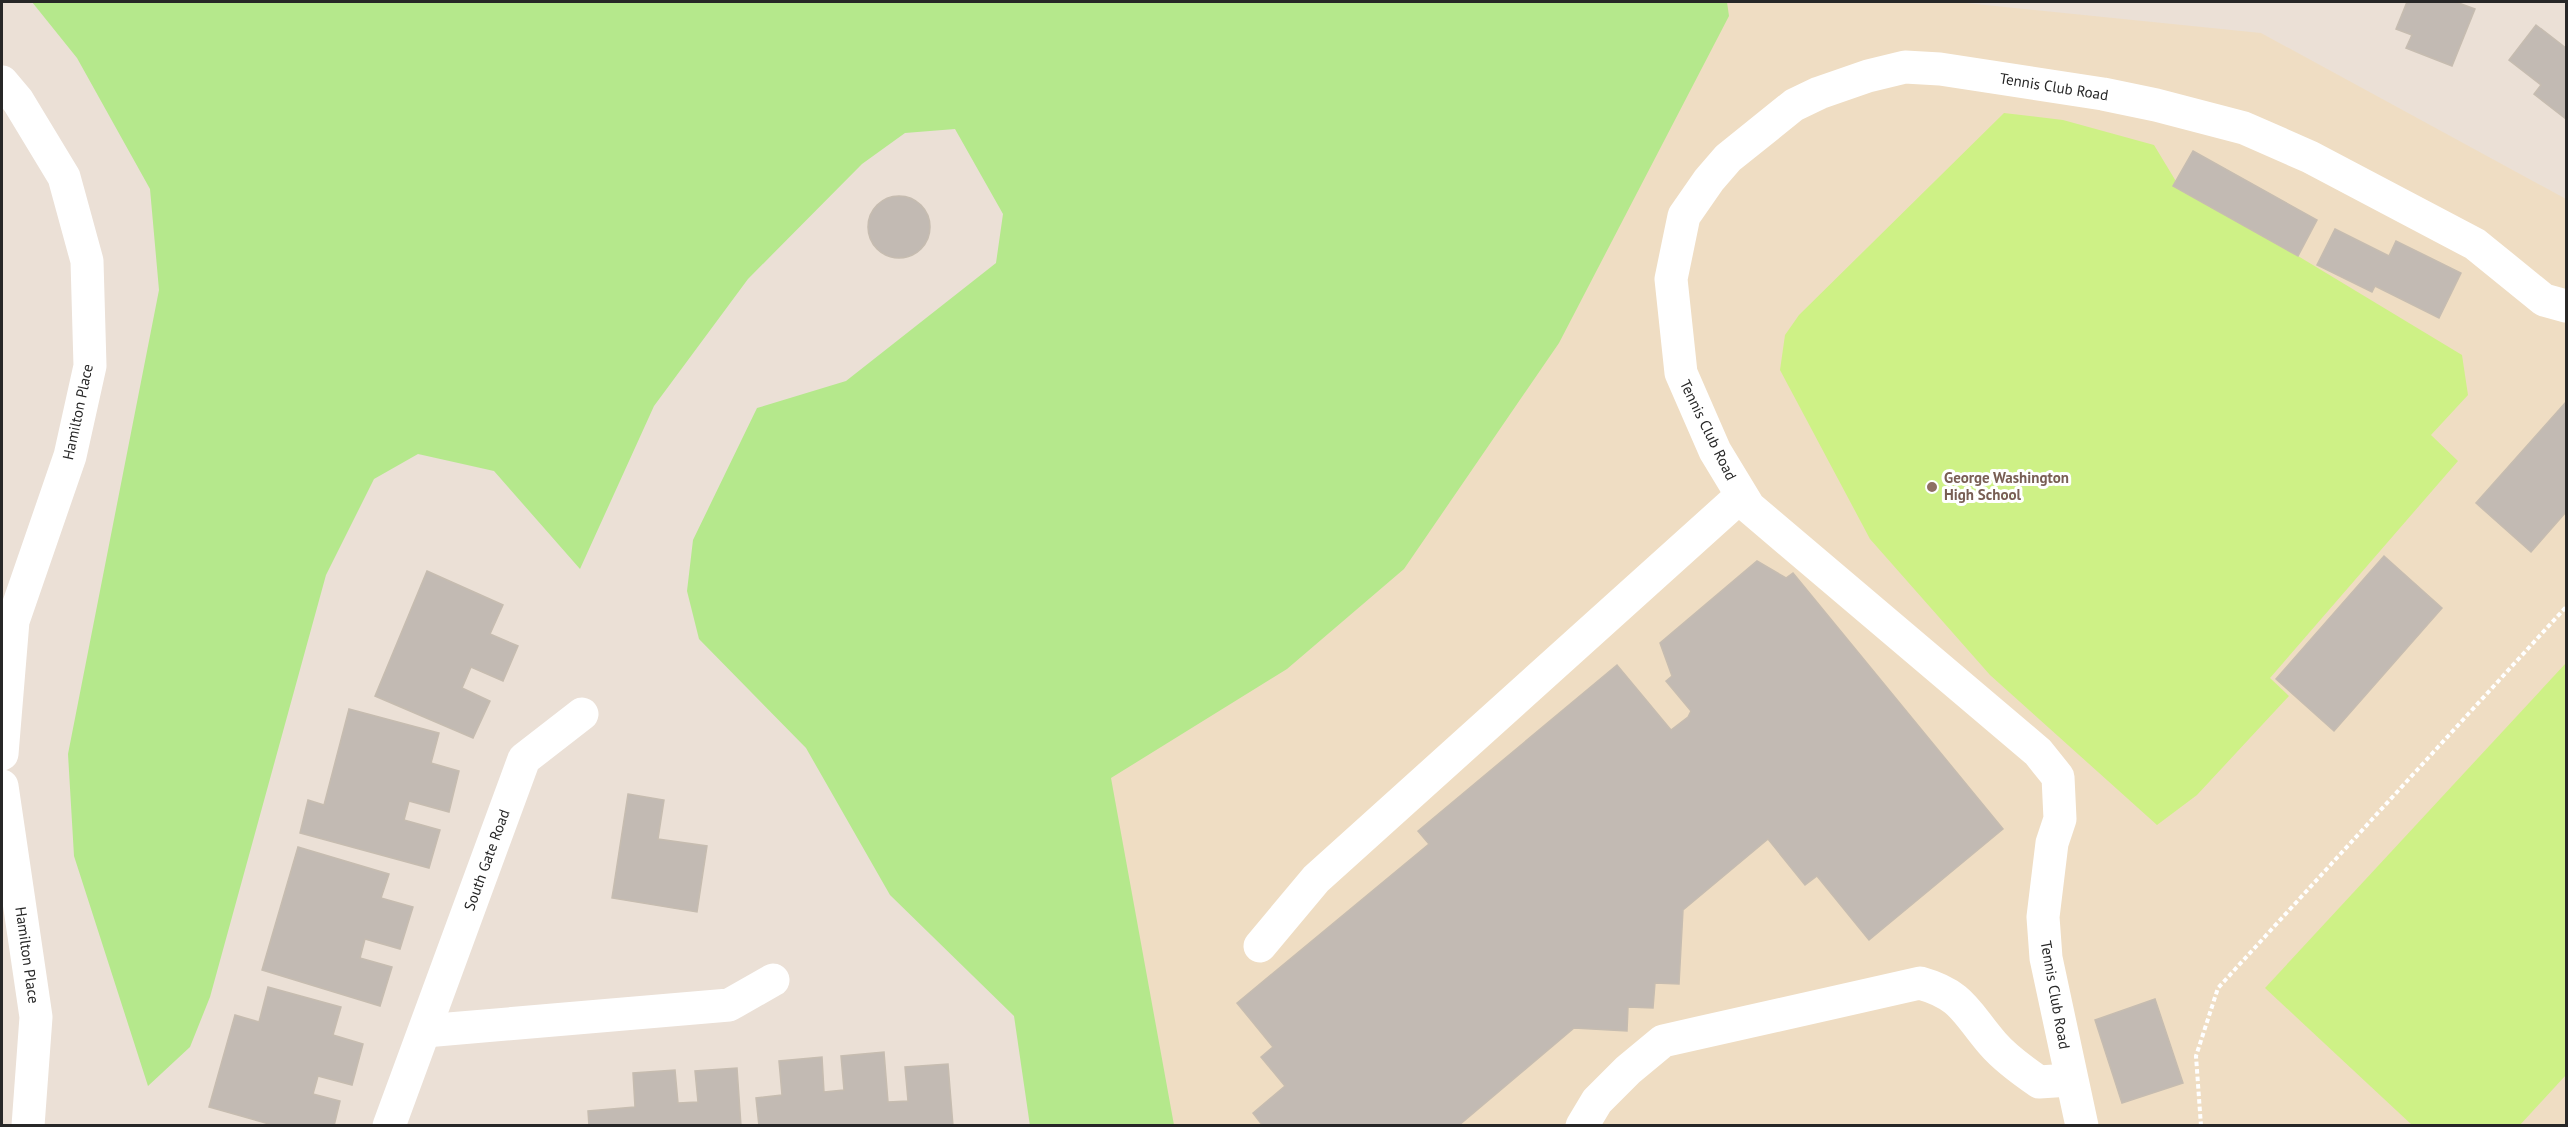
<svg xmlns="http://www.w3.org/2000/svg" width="2568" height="1127" viewBox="0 0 2568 1127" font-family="'PT Sans',sans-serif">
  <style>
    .education { fill: #efddc3 }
    .green { fill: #b5e88c }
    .pitch { fill: #cef186 }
    .building { fill: #c2bab3; stroke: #c6bcb0; stroke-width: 1.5 }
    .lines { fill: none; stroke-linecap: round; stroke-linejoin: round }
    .path { stroke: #fff; stroke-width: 4; stroke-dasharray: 4.5 3; stroke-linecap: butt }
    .minor { stroke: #fff; stroke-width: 33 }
    .education-dot { fill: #8d6e63; stroke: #fff; stroke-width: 2 }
    .labels { text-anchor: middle; stroke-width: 6; stroke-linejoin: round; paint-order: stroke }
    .street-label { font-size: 15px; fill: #272727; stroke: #fff }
    .education-label { font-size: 15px; font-weight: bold; fill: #785e54; stroke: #fff; text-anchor: start }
  </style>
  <rect width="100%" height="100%" fill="#ebe0d6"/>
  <!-- education -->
  <path class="education" d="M 1726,2 L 1956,2 L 2261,33 L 2566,199 L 2566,1125 L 1171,1125 L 1041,776 Z"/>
  <!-- green -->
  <path class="green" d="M 32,2 L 1727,2 L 1729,16 L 1559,343 L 1404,569 L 1287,669 L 1111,778 L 1174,1125 L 1030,1126 L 1014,1016 L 890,895 L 806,748 L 699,639 L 687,591 L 693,540 L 757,408 L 846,381 L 996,263 L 1003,214 L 955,129 L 905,133 L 862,164 L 748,279 L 654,406 L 580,569 L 494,471 L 418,454 L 374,479 L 326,575 L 210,997 L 190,1047 L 148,1086 L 74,856 L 68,754 L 159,290 L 150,189 L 77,58 Z"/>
  <!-- pitch -->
  <g class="pitch">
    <path d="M 2004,113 L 2063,120 L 2154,145 L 2177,183 L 2462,355 L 2468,395 L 2431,435 L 2458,461 L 2270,678 L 2289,696 L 2197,795 L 2157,825 L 1990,675 L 1870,539 L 1780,370 L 1785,335 L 1799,315 Z"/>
    <path d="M 2566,663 L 2566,1075 L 2520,1125 L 2412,1125 L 2265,988 Z"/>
  </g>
  <!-- building -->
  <g class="building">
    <path d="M 2407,2 L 2456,2 L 2475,9 L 2452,66 L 2406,48 L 2412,35 L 2396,29 Z"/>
    <path d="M 2536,25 L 2566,48 L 2566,119 L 2534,94 L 2541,85 L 2509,60 Z"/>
    <path d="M 2193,151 L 2317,220 L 2298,256 L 2173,186 Z"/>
    <circle cx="899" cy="227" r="31"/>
    <path d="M 2335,229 L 2389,256 L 2396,241 L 2461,273 L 2439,318 L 2375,286 L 2372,292 L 2317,265 Z"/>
    <path d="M 2566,402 L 2566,512 L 2531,552 L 2476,503 Z"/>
    <path d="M 2384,556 L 2442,608 L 2334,731 L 2276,679 Z"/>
    <path d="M 1757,561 L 1786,578 L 1793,573 L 2003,829 L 1869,940 L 1817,876 L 1805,885 L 1768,839 L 1683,910 L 1679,984 L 1655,983 L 1653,1008 L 1628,1007 L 1627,1031 L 1574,1028 L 1458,1126 L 1263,1126 L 1253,1113 L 1285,1086 L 1261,1057 L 1273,1047 L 1237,1003 L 1429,844 L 1418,831 L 1617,665 L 1671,730 L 1688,717 L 1691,711 L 1666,681 L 1672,676 L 1660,643 Z"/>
    <path d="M 427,571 L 503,605 L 490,634 L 518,646 L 503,681 L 471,667 L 462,688 L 490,701 L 473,738 L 375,696 Z"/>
    <path d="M 349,709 L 439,733 L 431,763 L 459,771 L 449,812 L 409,801 L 404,820 L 440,830 L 429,868 L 300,833 L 308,800 L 324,805 Z"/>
    <path d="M 628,794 L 664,800 L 658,839 L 707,846 L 697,912 L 612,898 Z"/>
    <path d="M 298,847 L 389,874 L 381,898 L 413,907 L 400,949 L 365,939 L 360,958 L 392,967 L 380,1006 L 262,970 Z"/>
    <path d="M 268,987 L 341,1007 L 333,1035 L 363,1044 L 352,1085 L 318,1076 L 313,1094 L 340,1101 L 334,1126 L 276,1126 L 209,1107 L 235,1015 L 259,1022 Z"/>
    <path d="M 2155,999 L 2183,1083 L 2122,1103 L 2095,1020 Z"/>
    <path d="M 884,1052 L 888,1102 L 908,1101 L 905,1067 L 948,1064 L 953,1126 L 759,1126 L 756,1098 L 782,1095 L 779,1061 L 822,1057 L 824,1092 L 844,1090 L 841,1056 Z"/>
    <path d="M 737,1068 L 741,1126 L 589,1126 L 588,1111 L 635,1107 L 633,1073 L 675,1070 L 678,1103 L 698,1102 L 695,1071 Z"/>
  </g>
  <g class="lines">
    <!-- path -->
    <path class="path" d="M 2201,1126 L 2196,1056 L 2218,988 L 2566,607"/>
    <!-- minor -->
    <g class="minor">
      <path d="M 2,82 L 18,101 L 64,177 L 87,261 L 90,366 L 70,456 L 13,621 L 2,754"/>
      <path d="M 2,786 L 36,1017 L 28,1126"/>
      <path d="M 1260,946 L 1316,879 L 1741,496"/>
      <path d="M 425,1031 L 729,1005 L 773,980"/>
      <path d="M 389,1126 L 524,759 L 582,714"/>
      <path d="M 1582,1126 L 1597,1101 L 1628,1070 L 1663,1041 L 1920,983 C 1963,995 1966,1013 1993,1044 C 2006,1059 2023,1071 2039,1082 L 2070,1080"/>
      <path d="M 2082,1126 L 2046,958 L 2043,917 L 2052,843 L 2060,819 L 2058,777 L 2038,752 L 1749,507 L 1715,451 L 1681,373 L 1671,279 L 1684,216 L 1709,180 L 1728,158 L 1794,105 L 1819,93 L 1868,76 L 1905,67 L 1940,69 L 2103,94 L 2156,105 L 2244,128 L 2310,157 L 2475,244 L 2544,300 L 2566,306"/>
    </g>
  </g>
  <!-- markers -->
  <circle class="education-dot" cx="1932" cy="487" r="6"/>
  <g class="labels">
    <!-- street labels -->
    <g class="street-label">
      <text transform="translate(2054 87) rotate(9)" y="5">Tennis Club Road</text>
      <text transform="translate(78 412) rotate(-78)" y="5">Hamilton Place</text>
      <text transform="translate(1708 430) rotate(64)" y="5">Tennis Club Road</text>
      <text transform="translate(487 860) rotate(-70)" y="5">South Gate Road</text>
      <text transform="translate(27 955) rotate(82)" y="5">Hamilton Place</text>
      <text transform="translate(2055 995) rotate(80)" y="5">Tennis Club Road</text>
    </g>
    <!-- education labels -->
    <g class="education-label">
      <text x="1944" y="483">George Washington<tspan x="1944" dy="17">High School</tspan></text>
    </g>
  </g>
  <!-- border -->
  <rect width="2568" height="1127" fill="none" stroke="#272727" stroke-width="6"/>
</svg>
